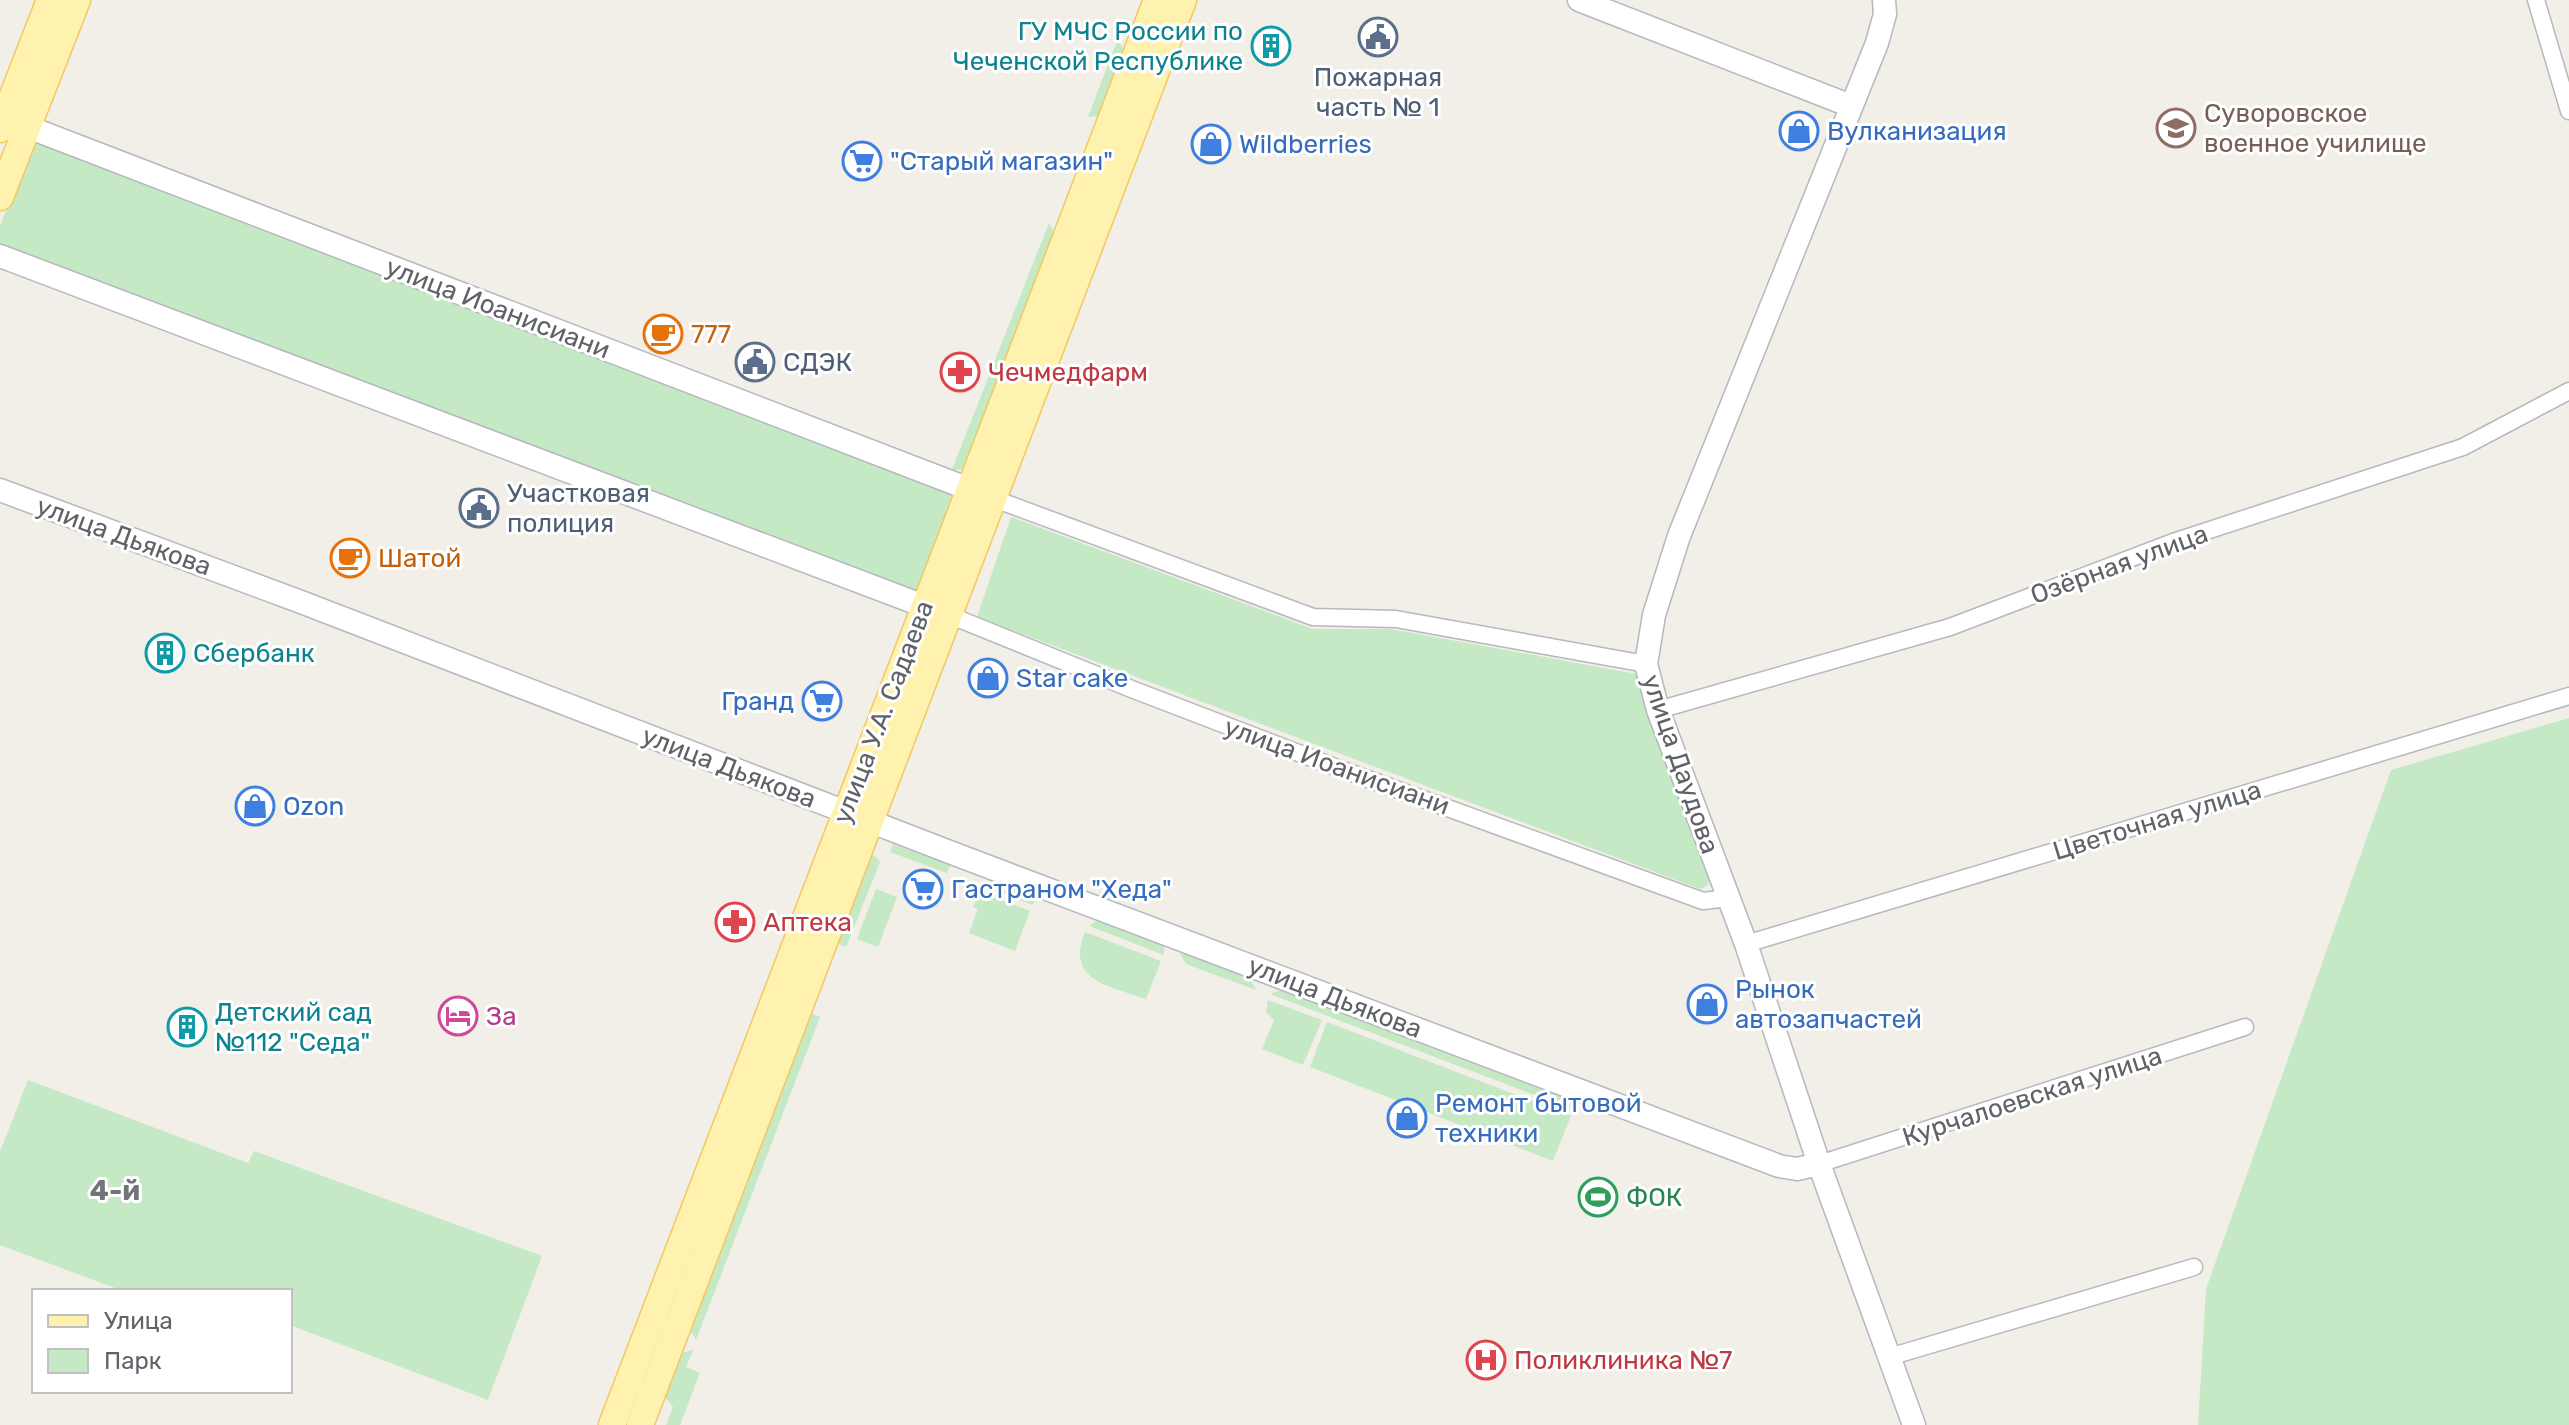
<svg xmlns="http://www.w3.org/2000/svg" width="2569" height="1425" viewBox="0 0 2569 1425" font-family="Rubik,sans-serif">
  <style>
    .green { fill: #c5e8c5 }
    .lines { fill: none; stroke-linecap: round; stroke-linejoin: round }
    .minor-casing { stroke: #b5b8bc; stroke-width: 19 }
    .tertiary-casing { stroke: #b5b8bc; stroke-width: 25 }
    .primary-casing { stroke: #f2c960; stroke-width: 29 }
    .minor { stroke: #fff; stroke-width: 16 }
    .tertiary { stroke: #fff; stroke-width: 22 }
    .primary { stroke: #fff2af; stroke-width: 26 }
    .labels { text-anchor: middle; stroke-width: 6; stroke-linejoin: round; paint-order: stroke }
    .culture-label { font-size: 26px; fill: #0d838f; stroke: #fff; text-anchor: start }
    .service-label { font-size: 26px; fill: #4e5e75; stroke: #fff; text-anchor: start }
    .education-label { font-size: 26px; fill: #785e54; stroke: #fff; text-anchor: start }
    .shop-label { font-size: 26px; fill: #366cbe; stroke: #fff; text-anchor: start }
    .street-label { font-size: 26px; fill: #5f6368; stroke: #fff }
    .food-label { font-size: 26px; fill: #c56008; stroke: #fff; text-anchor: start }
    .health-label { font-size: 26px; fill: #be3a42; stroke: #fff; text-anchor: start }
    .hotel-label { font-size: 26px; fill: #b23c85; stroke: #fff; text-anchor: start }
    .leisure-label { font-size: 26px; fill: #27864d; stroke: #fff; text-anchor: start }
    .neighbourhood-label { font-size: 28px; font-weight: bold; fill: #70757a; stroke: #fff }
  </style>
  <rect width="100%" height="100%" fill="#f1efe8"/>
  <!-- green -->
  <g class="green">
    <path d="M 1117,41 L 1122,46 L 1124,52 L 1099,116 L 1088,117 Z"/>
    <path d="M 33,140 L 956,491 L 916,597 L 0,248 L 0,226 Z"/>
    <path d="M 1049,223 L 1055,234 L 964,468 L 951,472 Z"/>
    <path d="M 1011,517 L 1313,629 L 1391,629 L 1637,674 L 1709,876 C 1709,883 1708,887 1700,889 L 977,617 Z"/>
    <path d="M 2569,718 L 2569,1425 L 2198,1425 L 2206,1289 L 2391,770 Z"/>
    <path d="M 893,844 L 950,865 L 947,873 L 890,852 Z"/>
    <path d="M 870,854 L 876,857 L 880,862 L 846,947 L 835,943 Z"/>
    <path d="M 989,880 L 1000,881 L 1036,896 L 1033,905 L 982,886 Z"/>
    <path d="M 876,889 L 897,897 L 878,947 L 857,939 Z"/>
    <path d="M 979,892 L 1030,911 L 1015,951 L 969,933 L 978,909 L 973,907 Z"/>
    <path d="M 1098,920 L 1164,946 L 1164,955 L 1089,926 Z"/>
    <path d="M 1085,932 L 1161,961 L 1146,999 C 1110,986 1065,981 1085,932 Z"/>
    <path d="M 1188,953 L 1249,977 L 1256,990 L 1186,964 L 1180,954 Z"/>
    <path d="M 1278,991 L 1288,991 L 1571,1100 L 1574,1110 L 1270,994 Z"/>
    <path d="M 1268,1000 L 1322,1020 L 1303,1065 L 1262,1049 L 1274,1020 L 1266,1012 Z"/>
    <path d="M 810,1013 L 820,1017 L 696,1340 L 689,1329 Z"/>
    <path d="M 1327,1022 L 1571,1116 L 1553,1161 L 1310,1067 Z"/>
    <path d="M 28,1080 L 248,1163 L 254,1151 L 542,1256 L 488,1400 L 290,1325 L 290,1291 L 123,1291 L 0,1245 L 0,1152 Z"/>
    <path d="M 693,1350 L 686,1367 L 700,1373 L 680,1425 L 666,1425 L 673,1407 L 664,1396 L 680,1353 Z"/>
  </g>
  <g class="lines">
    <!-- minor casing -->
    <g class="minor-casing">
      <g id="minor">
        <path d="M 2536,0 L 2569,111"/>
        <path d="M 992,498 L 1313,617 L 1396,619 L 1646,664"/>
        <path d="M 949,615 L 1134,690 L 1335,767 L 1703,901 L 1729,898"/>
        <path d="M 1658,710 L 1950,627 L 2176,541 L 2463,447 L 2569,391"/>
        <path d="M 1746,944 L 2569,696"/>
        <path d="M 1819,1164 L 2245,1027"/>
        <path d="M 1889,1357 L 2194,1267"/>
      </g>
    </g>
    <!-- tertiary casing -->
    <g class="tertiary-casing">
      <g id="tertiary">
        <path d="M 1579,0 L 1851,106"/>
        <path d="M 1884,0 L 1885,14 L 1877,43 L 1679,536 L 1654,615 L 1646,664 L 1658,710 L 1746,944 L 1819,1164 L 1914,1425"/>
        <path d="M 28,127 L 969,489"/>
        <path d="M 0,256 L 924,606"/>
        <path d="M 0,490 L 301,602 L 960,856 L 1779,1166 L 1797,1169 L 1819,1164"/>
      </g>
    </g>
    <!-- primary casing -->
    <g class="primary-casing">
      <g id="primary">
        <path d="M 0,129 L 50,0"/>
        <path d="M 0,197 L 77,0"/>
        <path d="M 612,1425 L 1157,0"/>
        <path d="M 640,1425 L 1183,0"/>
      </g>
    </g>
    <!-- minor -->
    <use href="#minor" class="minor"/>
    <!-- tertiary -->
    <use href="#tertiary" class="tertiary"/>
    <!-- primary -->
    <use href="#primary" class="primary"/>
  </g>
  <!-- icons -->
  <defs>
    <g id="civic-ring" transform="scale(2)"><circle r="9.5" fill="#fff" stroke="#5c6f8a" stroke-width="1.5"/><path d="M-.6-6.5H3V-4.5H.6V-3L4-1V1h2V6H-6V1h2V-1L-.6-3ZM-1.2 2.5V6h2.4V2.5Z" fill="#5c6f8a"/></g>
    <g id="building-ring" transform="scale(2)"><circle r="9.5" fill="#fff" stroke="#0f9aa8" stroke-width="1.5"/><path d="M-4-6H4V6H1V3H-1V6H-4ZM-2.5-4.3h1.7v1.8h-1.7ZM.8-4.3h1.7v1.8H.8ZM-2.5-1h1.7V.8h-1.7ZM.8-1h1.7V.8H.8Z" fill="#0f9aa8"/></g>
    <g id="university-ring" transform="scale(2)"><circle r="9.5" fill="#fff" stroke="#8d6e63" stroke-width="1.5"/><path d="M0-5L7-2L0 1L-7-2ZM-4 1L0 2.5L4 1V4Q0 6-4 4Z" fill="#8d6e63"/></g>
    <g id="shop-ring" transform="scale(2)"><circle r="9.5" fill="#fff" stroke="#3f7fe0" stroke-width="1.5"/><path d="M-5-2.5h2.3a2.7 3.5 0 0 1 5.4 0H5L5.5 6h-11ZM-1.5-2.5h3a1.5 2.3 0 0 0-3 0Z" fill="#3f7fe0"/></g>
    <g id="supermarket-ring" transform="scale(2)"><circle r="9.5" fill="#fff" stroke="#3f7fe0" stroke-width="1.5"/><path d="M-6-5.5h2.5l.6 2H6L4.5 2H-2.5L-4.4-4H-6ZM-1.5 3.2a1.3 1.3 0 1 0 .1 0ZM3 3.2a1.3 1.3 0 1 0 .1 0Z" fill="#3f7fe0"/></g>
    <g id="cafe-ring" transform="scale(2)"><circle r="9.5" fill="#fff" stroke="#e8710a" stroke-width="1.5"/><path d="M-5.5-4.5H6V0H3Q3 3.5 0 3.5H-2.5Q-5.5 3.5-5.5 0ZM3-3.2v2h1.7v-2ZM-6 4.5H4V6H-6Z" fill="#e8710a"/></g>
    <g id="pharmacy-ring" transform="scale(2)"><circle r="9.5" fill="#fff" stroke="#e0444e" stroke-width="1.5"/><path d="M-2-6h4v4h4v4h-4v4h-4v-4h-4v-4h4Z" fill="#e0444e"/></g>
    <g id="hotel-ring" transform="scale(2)"><circle r="9.5" fill="#fff" stroke="#d1479c" stroke-width="1.5"/><path d="M-6-4.5h1.5V1H6V5H4.5V3h-9V5H-6ZM-4 0a1.8 1.8 0 1 1 3.6 0ZM.5 0V-2.5h3Q6-2.5 6 0Z" fill="#d1479c"/></g>
    <g id="stadium-ring" transform="scale(2)"><circle r="9.5" fill="#fff" stroke="#2e9e5b" stroke-width="1.5"/><path d="M0-5a6.5 5 0 1 0 0 10a6.5 5 0 1 0 0-10ZM-3.5-1.8h7v3.6h-7Z" fill="#2e9e5b"/></g>
    <g id="hospital-ring" transform="scale(2)"><circle r="9.5" fill="#fff" stroke="#e0444e" stroke-width="1.5"/><path d="M-5-5h3v3.5h4V-5h3V5h-3V1.5h-4V5h-3Z" fill="#e0444e"/></g>
  </defs>
  <g fill-rule="evenodd">
    <use href="#civic-ring" x="1378" y="37"/>
    <use href="#building-ring" x="1271" y="46"/>
    <use href="#university-ring" x="2176" y="128"/>
    <use href="#shop-ring" x="1799" y="131"/>
    <use href="#shop-ring" x="1211" y="144"/>
    <use href="#supermarket-ring" x="862" y="161"/>
    <use href="#cafe-ring" x="663" y="334"/>
    <use href="#civic-ring" x="755" y="362"/>
    <use href="#pharmacy-ring" x="960" y="372"/>
    <use href="#civic-ring" x="479" y="508"/>
    <use href="#cafe-ring" x="350" y="558"/>
    <use href="#building-ring" x="165" y="653"/>
    <use href="#shop-ring" x="988" y="678"/>
    <use href="#supermarket-ring" x="822" y="701"/>
    <use href="#shop-ring" x="255" y="806"/>
    <use href="#supermarket-ring" x="923" y="889"/>
    <use href="#pharmacy-ring" x="735" y="922"/>
    <use href="#shop-ring" x="1707" y="1004"/>
    <use href="#hotel-ring" x="458" y="1016"/>
    <use href="#building-ring" x="187" y="1027"/>
    <use href="#shop-ring" x="1407" y="1118"/>
    <use href="#stadium-ring" x="1598" y="1197"/>
    <use href="#hospital-ring" x="1486" y="1360"/>
  </g>
  <g class="labels">
    <!-- culture labels -->
    <g class="culture-label">
      <text x="1243" y="40" text-anchor="end">ГУ МЧС России по<tspan x="1243" dy="30">Чеченской Республике</tspan></text>
      <text x="193" y="662">Сбербанк</text>
      <text x="215" y="1021">Детский сад<tspan x="215" dy="30">№112 "Седа"</tspan></text>
    </g>
    <!-- service labels -->
    <g class="service-label">
      <text x="1378" y="86" text-anchor="middle">Пожарная<tspan x="1378" dy="30">часть № 1</tspan></text>
      <text x="783" y="371">СДЭК</text>
      <text x="507" y="502">Участковая<tspan x="507" dy="30">полиция</tspan></text>
    </g>
    <!-- education labels -->
    <g class="education-label">
      <text x="2204" y="122">Суворовское<tspan x="2204" dy="30">военное училище</tspan></text>
    </g>
    <!-- shop labels -->
    <g class="shop-label">
      <text x="1827" y="140">Вулканизация</text>
      <text x="1239" y="153">Wildberries</text>
      <text x="890" y="170">"Старый магазин"</text>
      <text x="1016" y="687">Star cake</text>
      <text x="794" y="710" text-anchor="end">Гранд</text>
      <text x="283" y="815">Ozon</text>
      <text x="951" y="898">Гастраном "Хеда"</text>
      <text x="1735" y="998">Рынок<tspan x="1735" dy="30">автозапчастей</tspan></text>
      <text x="1435" y="1112">Ремонт бытовой<tspan x="1435" dy="30">техники</tspan></text>
    </g>
    <!-- street labels -->
    <g class="street-label">
      <text transform="translate(498 308) rotate(21)" y="9">улица Иоанисиани</text>
      <text transform="translate(124 536) rotate(20)" y="9">улица Дьякова</text>
      <text transform="translate(2119 564) rotate(-20)" y="9">Озёрная улица</text>
      <text transform="translate(883 712) rotate(-69)" y="9">улица У.А. Садаева</text>
      <text transform="translate(1681 764) rotate(71)" y="9">улица Даудова</text>
      <text transform="translate(1337 766) rotate(20)" y="9">улица Иоанисиани</text>
      <text transform="translate(729 767) rotate(21)" y="9">улица Дьякова</text>
      <text transform="translate(2157 820) rotate(-17)" y="9">Цветочная улица</text>
      <text transform="translate(1335 997) rotate(21)" y="9">улица Дьякова</text>
      <text transform="translate(2032 1096) rotate(-18)" y="9">Курчалоевская улица</text>
    </g>
    <!-- food labels -->
    <g class="food-label">
      <text x="691" y="343">777</text>
      <text x="378" y="567">Шатой</text>
    </g>
    <!-- health labels -->
    <g class="health-label">
      <text x="988" y="381">Чечмедфарм</text>
      <text x="763" y="931">Аптека</text>
      <text x="1514" y="1369">Поликлиника №7</text>
    </g>
    <!-- hotel labels -->
    <g class="hotel-label">
      <text x="486" y="1025">За</text>
    </g>
    <!-- leisure labels -->
    <g class="leisure-label">
      <text x="1626" y="1206">ФОК</text>
    </g>
    <!-- neighbourhood labels -->
    <g class="neighbourhood-label">
      <text x="115" y="1200">4-й</text>
    </g>
  </g>
  <!-- legend -->
  <rect x="32" y="1289" width="260" height="104" fill="#ffffff" stroke="#bfc1c3" stroke-width="2"/>
  <rect x="48" y="1315" width="40" height="12" fill="#fff2af" stroke="#bfc1c3" stroke-width="2"/>
  <text x="104" y="1329" font-size="24" fill="#5f6368">Улица</text>
  <rect x="48" y="1349" width="40" height="24" fill="#c5e8c5" stroke="#bfc1c3" stroke-width="2"/>
  <text x="104" y="1369" font-size="24" fill="#5f6368">Парк</text>
</svg>
